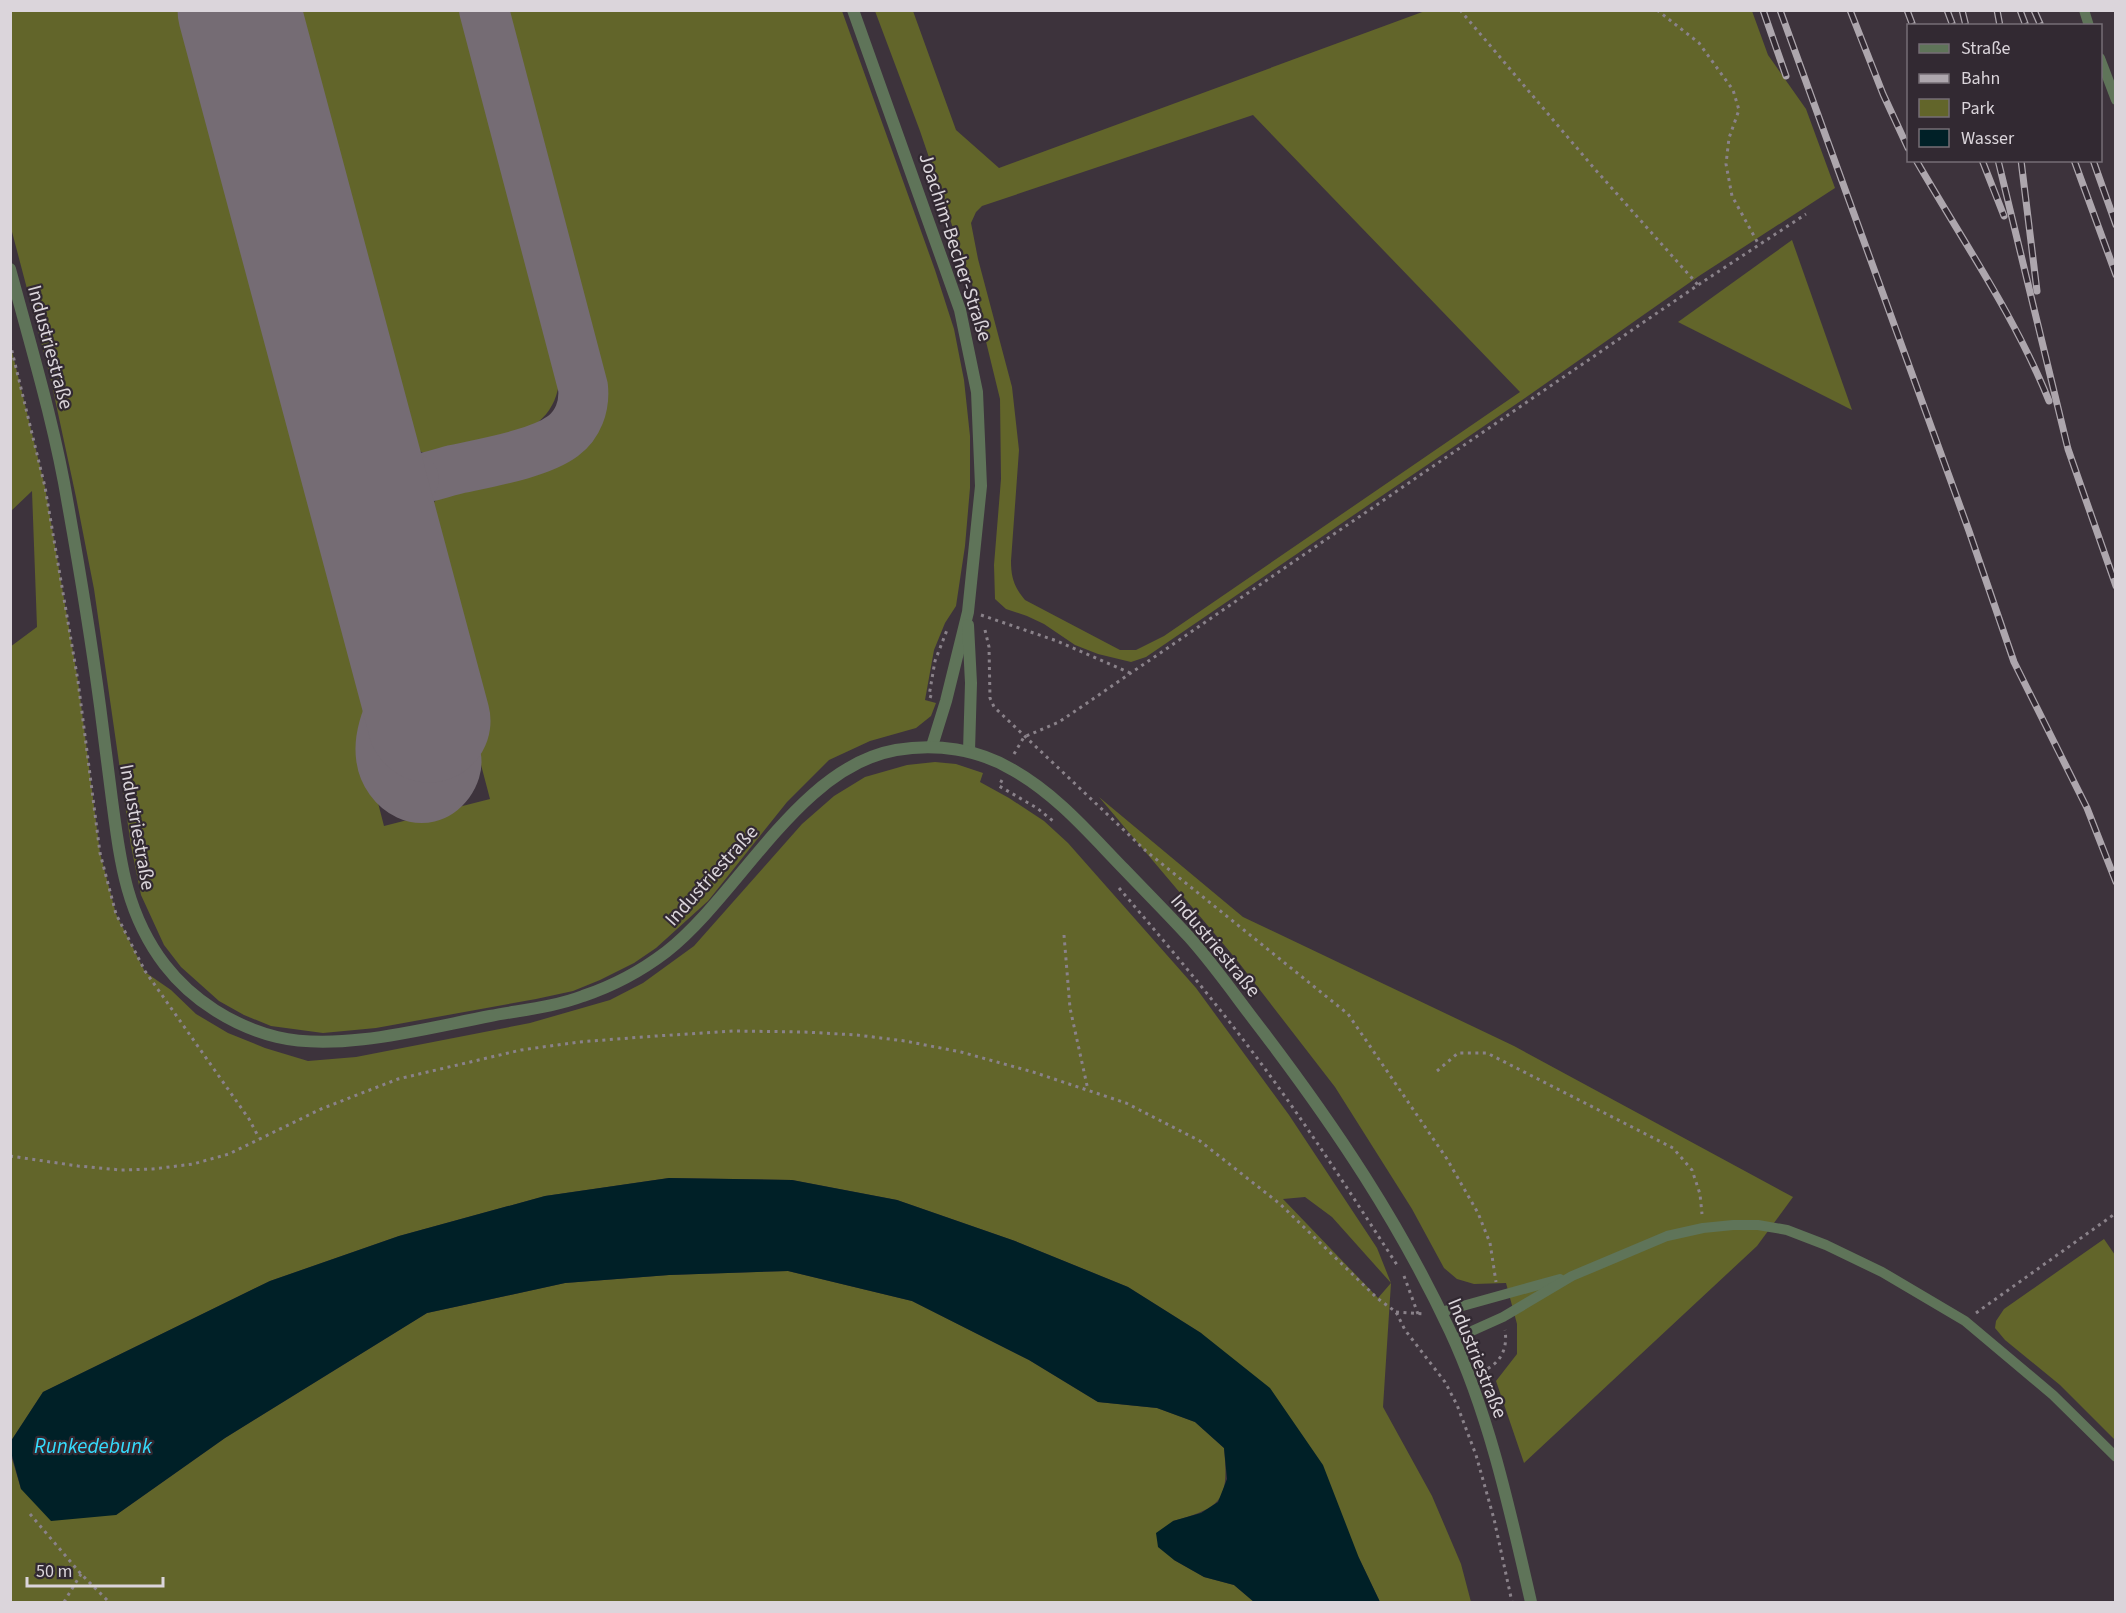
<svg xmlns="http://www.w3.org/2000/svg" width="2126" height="1613" viewBox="0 0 2126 1613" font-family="'Source Sans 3',sans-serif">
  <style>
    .green { fill: #62652a; fill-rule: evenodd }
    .water { fill: #002027 }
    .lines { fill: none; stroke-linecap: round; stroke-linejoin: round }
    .taxiway { stroke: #756c74; stroke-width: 50 }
    .runway { stroke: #756c74; stroke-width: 123 }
    .path { stroke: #8a828a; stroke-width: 3; stroke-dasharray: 3 4.5; stroke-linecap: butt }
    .service { stroke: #5f7459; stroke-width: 10 }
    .minor { stroke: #5f7459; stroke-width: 12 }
    .tertiary { stroke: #5f7459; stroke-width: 12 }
    .rail-casing { stroke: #ada6ad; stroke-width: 7 }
    .rail { stroke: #322932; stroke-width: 4.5; stroke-dasharray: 14; stroke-linecap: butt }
    .labels { text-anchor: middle; stroke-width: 4.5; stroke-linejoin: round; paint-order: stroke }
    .street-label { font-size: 20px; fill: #dbd5db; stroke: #322932 }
    .water-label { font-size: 21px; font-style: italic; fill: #35dcfd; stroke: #322932 }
  </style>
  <rect width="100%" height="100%" fill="#3d333c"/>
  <!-- green -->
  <g class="green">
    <path d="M 10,11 L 195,11 L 377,699 L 363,745 L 384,826 L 490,799 L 425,552 C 423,531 424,508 443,493 C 453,486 469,482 481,479 C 509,472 539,467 565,454 C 571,451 579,446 584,441 C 605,415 597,377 590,348 L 500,11 L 842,11 L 935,270 L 954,329 L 964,380 L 970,436 L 970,488 L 965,546 L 956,606 L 945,623 L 934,650 L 925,700 L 936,703 L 931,716 L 916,728 L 870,741 L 829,760 L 787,802 L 708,901 L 656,948 L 634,963 L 600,980 L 573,991 L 536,999 L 376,1028 L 323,1033 L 271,1026 L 244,1015 L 219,1001 L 181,967 L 164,945 L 141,895 L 131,846 L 94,589 L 76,497 L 50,376 L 11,228 Z"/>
    <path d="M 281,11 L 468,11 L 559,354 C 566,416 533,433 480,448 C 446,457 422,462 395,434 Z"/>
    <path d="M 875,11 L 913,11 L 956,130 L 999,168 L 1425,11 L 1752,11 L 1768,55 L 1806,109 L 1835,188 L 1699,276 L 1525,398 L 1146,657 L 1131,662 L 1098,654 L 1075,645 L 1044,624 L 1027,616 L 1006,609 L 995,599 L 994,565 L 1001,479 L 1000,399 L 972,284 L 920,131 ZM 1253,115 L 1520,392 L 1164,636 L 1136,650 L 1120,650 L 1025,600 C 1014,587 1011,577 1011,561 L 1019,450 L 1012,387 L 978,259 L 971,223 L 976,212 L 982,206 Z"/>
    <path d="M 1792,240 L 1852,410 L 1678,322 Z"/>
    <path d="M 10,343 L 45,487 L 78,681 L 100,853 L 116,914 L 145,972 L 171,990 L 196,1014 L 228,1033 L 265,1048 L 308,1061 L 356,1057 L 530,1023 L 610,1000 L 643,983 L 694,946 L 802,824 L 834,796 L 865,777 L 907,765 L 935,762 L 956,764 L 983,773 L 980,782 L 1009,798 L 1044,821 L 1068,843 L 1196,988 L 1289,1115 L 1377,1248 L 1391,1283 L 1383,1407 L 1432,1496 L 1461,1564 L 1471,1602 L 1380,1602 L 1359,1558 L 1201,1333 L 1128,1287 L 1015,1241 L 897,1200 L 792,1180 L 669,1178 L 545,1196 L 399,1236 L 270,1281 L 43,1392 L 11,1441 L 10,647 L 37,627 L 32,491 L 11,511 ZM 1305,1197 L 1332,1217 L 1391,1283 L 1378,1298 L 1283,1199 Z"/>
    <path d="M 1099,797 L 1243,917 L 1514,1046 L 1793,1197 L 1757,1246 L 1524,1463 L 1496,1381 L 1517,1354 L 1517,1324 L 1506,1283 L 1474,1284 L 1457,1279 L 1444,1268 L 1412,1209 L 1335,1087 L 1236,959 Z"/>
    <path d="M 2104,1239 L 2115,1255 L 2115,1440 L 2060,1385 L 2005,1340 L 1995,1328 L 1996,1321 L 2004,1309 Z"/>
    <path d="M 788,1271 L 912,1301 L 1029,1360 L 1098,1402 L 1157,1408 L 1195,1422 L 1224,1448 C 1229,1500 1223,1507 1173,1521 L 1174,1560 L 1204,1577 L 1234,1585 L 1254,1602 L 11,1602 L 10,1452 L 21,1489 L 116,1515 L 225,1438 L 427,1313 L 565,1283 L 669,1275 Z"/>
  </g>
  <!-- water -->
  <path class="water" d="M 669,1178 L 792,1180 L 897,1200 L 1015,1241 L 1128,1287 L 1201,1333 L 1270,1388 L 1323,1465 L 1359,1558 L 1380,1602 L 1254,1602 L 1234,1585 L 1204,1577 L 1174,1560 L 1158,1547 L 1156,1533 L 1173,1521 L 1201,1513 L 1218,1502 L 1227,1479 L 1224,1448 L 1195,1422 L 1157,1408 L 1098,1402 L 1029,1360 L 912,1301 L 788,1271 L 669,1275 L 565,1283 L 427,1313 L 225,1438 L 116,1515 L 51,1521 L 21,1489 L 11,1452 L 11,1441 L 43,1392 L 270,1281 L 399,1236 L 545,1196 Z"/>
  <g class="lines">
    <!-- taxiway -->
    <g class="taxiway">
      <path d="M 353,438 C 361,453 369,468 386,475 C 394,478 405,480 413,479 C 426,479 441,473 453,470 C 484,463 539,454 563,436 C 578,425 585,406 583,387 L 484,10"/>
      <path d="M 394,595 L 380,538 C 382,511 392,494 414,479"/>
      <path d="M 408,647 C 407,656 407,666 404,674 C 396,701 377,728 381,757 C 385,791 425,815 449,783 C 454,776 458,766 456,757 C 452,743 435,735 429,721"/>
    </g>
    <!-- runway -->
    <path class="runway" d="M 239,10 L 429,721"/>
    <!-- path -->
    <g class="path">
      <path d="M 1460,10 L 1593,167 L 1698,285"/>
      <path d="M 1657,10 L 1699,43 L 1733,90 L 1739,110 L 1729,138 L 1726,164 L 1732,196 L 1759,245"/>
      <path d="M 10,343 L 45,487 L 78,681 L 100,853 L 116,914 L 145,971 L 249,1119 L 259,1138"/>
      <path d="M 981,615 L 1057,641 L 1130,673"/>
      <path d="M 985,630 L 989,647 L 990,698 L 994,707 L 1146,851 L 1348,1014 L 1447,1159 L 1478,1213 L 1490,1243 L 1496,1282"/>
      <path d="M 932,697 L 929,696 L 935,661 L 947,630"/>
      <path d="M 1014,754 L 1024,737 L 1059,722 L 1090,701 L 1698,285 L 1806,214"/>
      <path d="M 1002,780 L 999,786 L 1037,808 L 1053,821"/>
      <path d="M 1119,888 C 1164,941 1209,994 1251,1050 C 1304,1120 1351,1194 1399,1268"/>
      <path d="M 1064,935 L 1070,1008 L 1088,1090"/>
      <path d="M 1437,1071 L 1458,1053 L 1487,1053 L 1673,1148 L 1692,1170 L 1700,1194 L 1702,1214"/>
      <path d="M 10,1156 L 78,1166 L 121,1170 L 153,1169 L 193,1164 L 229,1154 L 321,1109 L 398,1079 L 521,1050 L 579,1042 L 656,1036 L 734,1031 L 805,1032 L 857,1035 L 905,1041 L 961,1052 L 1033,1072 L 1126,1103 L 1200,1141 L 1280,1204 L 1377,1298 L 1396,1312 L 1405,1330 L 1445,1382 L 1457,1405 L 1476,1455 L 1494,1519 L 1512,1602"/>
      <path d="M 1404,1276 L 1418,1314"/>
      <path d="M 1396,1312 L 1424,1314"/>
      <path d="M 1976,1313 L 2116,1213"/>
      <path d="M 1481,1372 C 1500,1364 1508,1350 1505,1330"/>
      <path d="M 30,1514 L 81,1574 L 109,1602"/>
      <path d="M 64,1602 L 81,1574"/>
    </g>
    <!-- service -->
    <g class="service">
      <path d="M 2084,10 L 2089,26"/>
      <path d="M 2100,58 L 2116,100"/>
      <path d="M 1441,1312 L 1560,1279"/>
      <path d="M 1454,1339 L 1503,1317 L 1572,1276 L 1667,1236 L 1703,1228 L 1733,1225 L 1758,1225 L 1787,1230 L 1826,1245 L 1882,1272 L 1965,1321 L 2053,1395 L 2116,1457"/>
    </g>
    <!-- minor -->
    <g class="minor">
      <path d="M 853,10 L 960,310 L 977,392 L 981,486 L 968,612 L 946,701 L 932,746"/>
      <path d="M 968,625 L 971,683 L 969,751"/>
    </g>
    <!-- tertiary -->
    <path class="tertiary" d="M 10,269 C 31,347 55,426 68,505 C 80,572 91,639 100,706 C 104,737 108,769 112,800 C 120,861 126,914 165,965 C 192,1000 233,1026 277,1037 C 340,1052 426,1028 490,1016 C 521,1010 554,1007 583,996 C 613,986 641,971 666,952 C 740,894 799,767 896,750 C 936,743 978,749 1013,770 C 1057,795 1089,833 1124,869 C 1145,891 1168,914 1189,937 C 1216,967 1239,1001 1264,1033 C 1336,1128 1399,1222 1450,1331 C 1490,1417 1510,1511 1531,1602"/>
    <!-- rail casing -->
    <g class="rail-casing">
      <g id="rail">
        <path d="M 1763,10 L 1786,76"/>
        <path d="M 1780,10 L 1969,531 L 2014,662 L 2087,808 L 2116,882"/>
        <path d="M 1850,10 L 1883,94 L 1908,148"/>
        <path d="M 1907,10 L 1913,26"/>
        <path d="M 1947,10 L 1953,26"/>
        <path d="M 1962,10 L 1966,26"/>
        <path d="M 1997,10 L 2000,26"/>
        <path d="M 2020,10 L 2026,26"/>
        <path d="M 2034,10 L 2041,26"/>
        <path d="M 1916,160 C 1962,240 2015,316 2049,401"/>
        <path d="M 1982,160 L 2004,216"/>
        <path d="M 1998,160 L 2068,449 L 2116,586"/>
        <path d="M 2021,160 L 2037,291"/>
        <path d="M 2074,160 L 2116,275"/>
        <path d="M 2093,160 L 2116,225"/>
      </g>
    </g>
    <!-- rail -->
    <use href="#rail" class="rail"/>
  </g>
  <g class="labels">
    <!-- street labels -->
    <g class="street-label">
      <text transform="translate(956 247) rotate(72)" y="7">Joachim-Becher-Straße</text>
      <text transform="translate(51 347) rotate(75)" y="7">Industriestraße</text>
      <text transform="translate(138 827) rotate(80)" y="7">Industriestraße</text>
      <text transform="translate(711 875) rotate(-48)" y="7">Industriestraße</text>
      <text transform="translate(1216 945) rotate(50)" y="7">Industriestraße</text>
      <text transform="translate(1478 1358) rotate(68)" y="7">Industriestraße</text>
    </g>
    <!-- water labels -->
    <g class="water-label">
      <text x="93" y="1453">Runkedebunk</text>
    </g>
  </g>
  <!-- border -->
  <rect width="2126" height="1613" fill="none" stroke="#dbd5db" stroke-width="24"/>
  <!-- legend -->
  <rect x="1907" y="24" width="195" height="138" fill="#322932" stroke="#766e76" stroke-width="1.5"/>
  <rect x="1919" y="44" width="30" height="9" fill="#5f7459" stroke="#766e76" stroke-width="1.5"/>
  <text x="1961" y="54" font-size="18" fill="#dbd5db">Straße</text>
  <rect x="1919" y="74" width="30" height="9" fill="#ada6ad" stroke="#766e76" stroke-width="1.5"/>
  <text x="1961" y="84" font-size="18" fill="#dbd5db">Bahn</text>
  <rect x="1919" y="99" width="30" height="18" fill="#62652a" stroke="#766e76" stroke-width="1.5"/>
  <text x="1961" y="114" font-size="18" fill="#dbd5db">Park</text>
  <rect x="1919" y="129" width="30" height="18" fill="#002027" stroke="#766e76" stroke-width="1.5"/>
  <text x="1961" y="144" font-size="18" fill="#dbd5db">Wasser</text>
  <!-- scale -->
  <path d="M27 1577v9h136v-9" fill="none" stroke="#dbd5db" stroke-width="3"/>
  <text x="36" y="1577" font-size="18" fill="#dbd5db" stroke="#322932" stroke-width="4.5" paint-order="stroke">50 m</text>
</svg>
